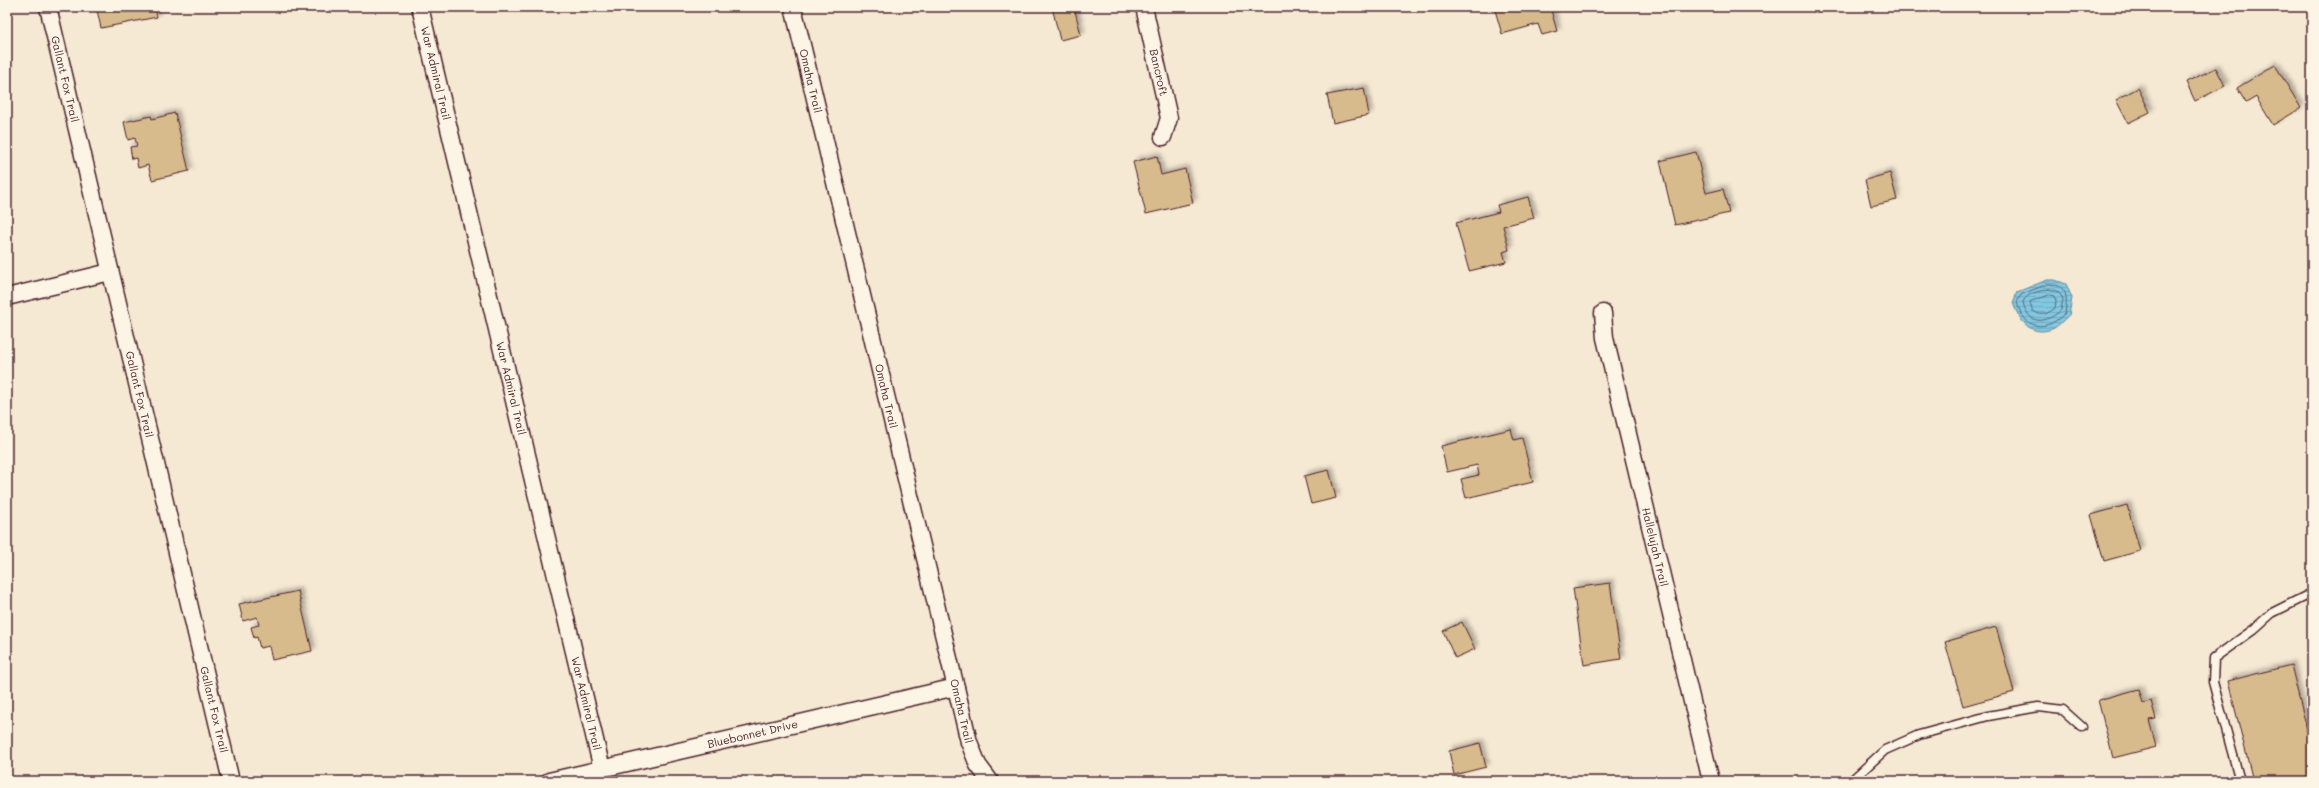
<svg xmlns="http://www.w3.org/2000/svg" width="2319" height="788" viewBox="0 0 2319 788" font-family="Mali,sans-serif">
  <style>
    .water { fill: url(#water-rules); stroke: #6b8599 }
    .lines { fill: none; stroke-linecap: round; stroke-linejoin: round }
    .shore { stroke: #606374; stroke-width: 1 }
    .building { fill: #d8bb8c; stroke: #4a1f2b; filter: url(#shadow) }
    .lane-casing { stroke: #4a1f2b; stroke-width: 11 }
    .street-casing { stroke: #4a1f2b; stroke-width: 19 }
    .lane { stroke: #fcf5e5; stroke-width: 8 }
    .street { stroke: #fcf5e5; stroke-width: 16 }
    .labels { text-anchor: middle; stroke-width: 3; stroke-linejoin: round; paint-order: stroke }
    .street-label { font-size: 11px; fill: #4a1f2b; stroke: #fcf5e5 }
  </style>
  <defs>
    <pattern id="water-rules" width="6" height="5" patternUnits="userSpaceOnUse"><rect width="6" height="5" fill="#81c9e2"/><path d="M0 2.5h6" fill="none" stroke="#71acc2"/></pattern>
    <filter id="shadow"><feDropShadow dx="3.5" dy="-3.5" stdDeviation="2" flood-color="#0004"/></filter>
  </defs>
  <rect width="100%" height="100%" fill="#f5e9d3"/>
  <filter id="ink" filterUnits="userSpaceOnUse"><feTurbulence type="fractalNoise" baseFrequency=".025" numOctaves="2"/><feDisplacementMap in="SourceGraphic" scale="8" xChannelSelector="R" yChannelSelector="G"/><feConvolveMatrix kernelMatrix="1 2 1 2 8 2 1 2 1" color-interpolation-filters="sRGB"/></filter>
  <g filter="url(#ink)">
    <!-- water -->
    <path class="water" d="M 2047,280 L 2055,280 L 2066,284 L 2072,298 L 2069,315 C 2064,319 2058,327 2052,329 C 2030,337 2019,320 2013,303 L 2017,292 Z"/>
    <g class="lines">
      <!-- shore -->
      <g class="shore">
        <path d="M 2048,284 C 2067,284 2068,297 2065,313 C 2047,332 2024,331 2017,302 L 2021,295 Z"/>
        <path d="M 2049,289 L 2059,292 L 2063,299 L 2061,310 C 2046,324 2028,326 2023,302 C 2026,293 2041,291 2049,289 Z"/>
        <path d="M 2050,295 L 2054,296 L 2056,300 L 2055,308 C 2046,315 2041,317 2032,310 L 2030,302 Z"/>
      </g>
    </g>
    <!-- building -->
    <g class="building">
      <path d="M 108,7 L 155,7 L 157,17 L 101,28 L 97,10 Z"/>
      <path d="M 1052,7 L 1074,7 L 1081,35 L 1060,40 Z"/>
      <path d="M 1505,7 L 1550,7 L 1557,31 L 1542,35 L 1538,24 L 1502,34 L 1495,10 Z"/>
      <path d="M 2275,65 L 2301,108 L 2273,125 L 2256,97 L 2246,103 L 2237,88 Z"/>
      <path d="M 2216,68 L 2225,86 L 2195,101 L 2186,82 Z"/>
      <path d="M 1364,88 L 1369,115 L 1333,123 L 1327,95 Z"/>
      <path d="M 2138,88 L 2150,112 L 2128,123 L 2116,100 Z"/>
      <path d="M 175,113 L 189,171 L 152,180 L 148,165 L 138,168 L 136,158 L 132,159 L 130,147 L 137,146 L 135,138 L 128,140 L 124,122 L 151,116 L 152,119 Z"/>
      <path d="M 1696,152 L 1706,193 L 1723,189 L 1729,213 L 1675,225 L 1660,161 Z"/>
      <path d="M 1157,156 L 1161,175 L 1185,169 L 1193,203 L 1146,214 L 1133,162 Z"/>
      <path d="M 1890,173 L 1897,200 L 1871,206 L 1865,180 Z"/>
      <path d="M 1528,197 L 1534,218 L 1503,226 L 1509,250 L 1503,252 L 1506,262 L 1469,271 L 1456,223 L 1499,212 L 1497,205 Z"/>
      <path d="M 1511,429 L 1514,440 L 1522,438 L 1533,482 L 1466,498 L 1461,479 L 1479,475 L 1477,465 L 1447,472 L 1441,446 Z"/>
      <path d="M 1329,470 L 1336,498 L 1311,504 L 1304,476 Z"/>
      <path d="M 2127,505 L 2140,551 L 2104,561 L 2091,515 Z"/>
      <path d="M 1610,583 L 1621,659 L 1584,665 L 1573,588 Z"/>
      <path d="M 298,591 L 312,651 L 272,660 L 269,646 L 260,648 L 257,637 L 254,638 L 251,627 L 259,625 L 257,617 L 243,621 L 239,604 Z"/>
      <path d="M 1462,622 L 1475,649 L 1455,658 L 1443,631 Z"/>
      <path d="M 1996,627 L 2014,692 L 1963,706 L 1945,642 Z"/>
      <path d="M 2291,665 L 2312,750 L 2312,779 L 2253,781 L 2228,681 Z"/>
      <path d="M 2139,689 L 2143,703 L 2151,701 L 2156,719 L 2149,720 L 2156,747 L 2113,758 L 2098,700 Z"/>
      <path d="M 1480,743 L 1486,767 L 1454,775 L 1449,751 Z"/>
    </g>
    <g class="lines">
      <!-- lane casing -->
      <g class="lane-casing">
        <g id="lane">
          <path d="M 1851,781 L 1885,750 L 1919,735 L 1988,716 L 2038,707 L 2063,710 L 2082,727"/>
          <path d="M 2240,781 L 2213,682 L 2214,658 L 2253,630 L 2272,613 L 2312,593"/>
        </g>
      </g>
      <!-- street casing -->
      <g class="street-casing">
        <g id="street">
          <path id="s1" d="M 48,7 L 231,781"/>
          <path id="s2" d="M 420,7 L 602,769"/>
          <path id="s3" d="M 793,7 L 969,742 L 978,765 L 990,781"/>
          <path id="s4" d="M 1144,7 L 1169,118 L 1163,137"/>
          <path d="M 7,297 L 110,272"/>
          <path id="s5" d="M 1603,313 L 1605,338 L 1711,781"/>
          <path id="s6" d="M 549,781 L 956,687"/>
        </g>
      </g>
      <!-- lane -->
      <use href="#lane" class="lane"/>
      <!-- street -->
      <use href="#street" class="street"/>
    </g>
  </g>
  <g class="labels">
    <!-- street labels -->
    <g class="street-label">
      <text dy="4" stroke="none"><textPath href="#s4" startOffset="67">Bancroft</textPath></text>
      <text dy="4" stroke="none"><textPath href="#s2" startOffset="68">War Admiral Trail</textPath></text>
      <text dy="4" stroke="none"><textPath href="#s1" startOffset="74">Gallant Fox Trail</textPath></text>
      <text dy="4" stroke="none"><textPath href="#s3" startOffset="76">Omaha Trail</textPath></text>
      <text dy="4" stroke="none"><textPath href="#s2" startOffset="392">War Admiral Trail</textPath></text>
      <text dy="4" stroke="none"><textPath href="#s1" startOffset="398">Gallant Fox Trail</textPath></text>
      <text dy="4" stroke="none"><textPath href="#s3" startOffset="400">Omaha Trail</textPath></text>
      <text dy="4" stroke="none"><textPath href="#s5" startOffset="240">Hallelujah Trail</textPath></text>
      <text dy="4" stroke="none"><textPath href="#s2" startOffset="716">War Admiral Trail</textPath></text>
      <text dy="4" stroke="none"><textPath href="#s1" startOffset="722">Gallant Fox Trail</textPath></text>
      <text dy="4" stroke="none"><textPath href="#s3" startOffset="724">Omaha Trail</textPath></text>
      <text dy="4" stroke="none"><textPath href="#s6" startOffset="209">Bluebonnet Drive</textPath></text>
    </g>
  </g>
  <!-- margin -->
  <rect width="2319" height="788" fill="none" stroke="#fcf5e5" stroke-width="24"/>
  <rect x="12" y="12" width="2295" height="764" fill="none" stroke="#4a1f2b" stroke-width="1.5" filter="url(#ink)"/>
</svg>
